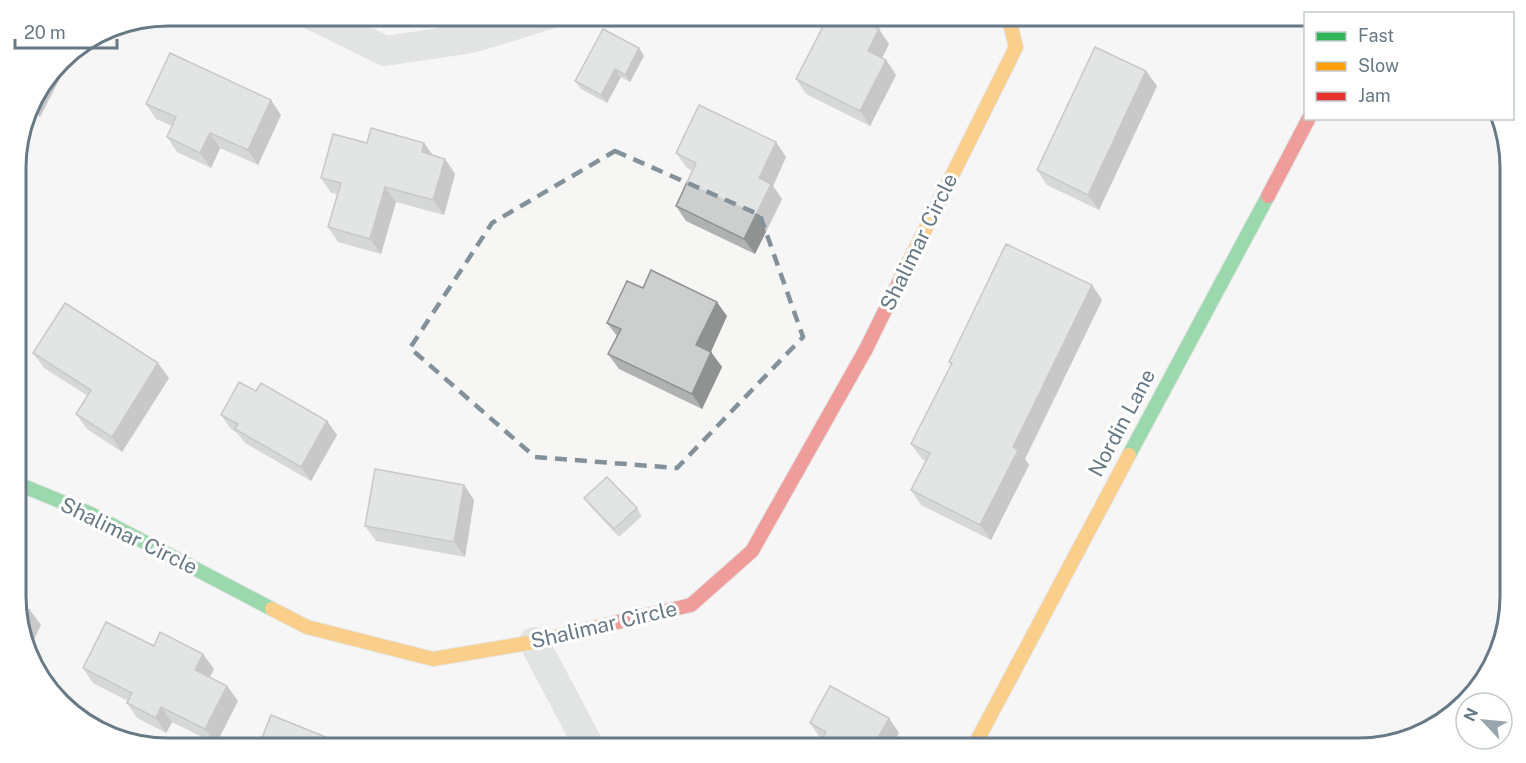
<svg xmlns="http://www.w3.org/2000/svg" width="1526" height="763" viewBox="0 0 1526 763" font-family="'Public Sans',sans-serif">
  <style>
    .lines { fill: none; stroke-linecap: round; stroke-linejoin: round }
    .fast-casing { stroke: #d2d3d4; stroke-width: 16 }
    .slow-casing { stroke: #d2d3d4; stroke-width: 16 }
    .jam-casing { stroke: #d2d3d4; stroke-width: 16 }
    .street { stroke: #cacccc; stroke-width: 30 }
    .fast { stroke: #30b455; stroke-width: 14 }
    .slow { stroke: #ff9f0a; stroke-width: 14 }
    .jam { stroke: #e5322d; stroke-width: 14 }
    .wall { fill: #b0b2b2 }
    .shaded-wall { fill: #909191 }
    .building { fill: #cdcfcf; stroke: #909191; stroke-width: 1.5 }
    .marked { fill: none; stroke: #82919a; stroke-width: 4.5; stroke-dasharray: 12 8; stroke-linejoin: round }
    .labels { text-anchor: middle; stroke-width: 6; stroke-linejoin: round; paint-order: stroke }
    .street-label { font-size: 21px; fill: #677984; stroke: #fff }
    .rim { fill: none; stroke: #677984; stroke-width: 3 }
  </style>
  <rect width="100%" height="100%" fill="#f6f6f5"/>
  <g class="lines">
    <!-- fast casing -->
    <g class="fast-casing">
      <g id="fast">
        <path d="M 1129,455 L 1268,196"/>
        <path d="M 16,483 L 91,514 L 272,609"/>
      </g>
    </g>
    <!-- slow casing -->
    <g class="slow-casing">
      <g id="slow">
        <path d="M 899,282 L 1016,47 L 1008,15"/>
        <path d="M 272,609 L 307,627 L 433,659 L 534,642 L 618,622"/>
        <path d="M 973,748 L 1129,455"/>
      </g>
    </g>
    <!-- jam casing -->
    <g class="jam-casing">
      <g id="jam">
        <path d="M 1268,196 L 1309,118"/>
        <path d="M 618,622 L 691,605 L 752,551 L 866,349 L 899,282"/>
      </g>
    </g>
    <!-- street -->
    <g class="street">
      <path d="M 312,15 L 385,51 L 472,38 L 547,15"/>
      <path d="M 534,642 L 590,748"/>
    </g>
    <!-- fast -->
    <use href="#fast" class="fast"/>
    <!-- slow -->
    <use href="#slow" class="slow"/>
    <!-- jam -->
    <use href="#jam" class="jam"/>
  </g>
  <!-- wall -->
  <g class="wall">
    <path d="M 105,29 L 99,42 L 91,38 Z"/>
    <path d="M 889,44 L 882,58 L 886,60 L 896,75 L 870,126 L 806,94 L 796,79 Z"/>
    <path d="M 76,47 L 40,117 L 28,111 L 31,100 L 67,53 Z"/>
    <path d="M 639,48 L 644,56 L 630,82 L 621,77 L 607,103 L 581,89 L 575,81 Z"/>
    <path d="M 1146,71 L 1157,86 L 1099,210 L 1047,185 L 1037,170 Z"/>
    <path d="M 146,104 L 281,115 L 258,165 L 220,148 L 211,168 L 177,152 L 167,137 L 172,126 L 156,119 Z"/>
    <path d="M 776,142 L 786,157 L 773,186 L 782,199 L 755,254 L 686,221 L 676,206 L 692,171 L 687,168 L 676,153 Z"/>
    <path d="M 367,143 L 433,156 L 445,159 L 455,174 L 444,215 L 396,202 L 381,254 L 338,242 L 328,227 L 337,194 L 331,193 L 321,178 Z"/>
    <path d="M 1092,285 L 1102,300 L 1025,459 L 1029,465 L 991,540 L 921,505 L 911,490 L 926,461 L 922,459 L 911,444 L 951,365 L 949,362 Z"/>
    <path d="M 643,288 L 727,316 L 711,352 L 722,367 L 702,409 L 619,369 L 608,354 L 617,336 L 607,323 Z"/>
    <path d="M 33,353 L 169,378 L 122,452 L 87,429 L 76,414 L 88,396 L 44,368 Z"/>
    <path d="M 256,391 L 327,421 L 337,435 L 311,481 L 245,443 L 237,433 L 231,429 L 221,415 Z"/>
    <path d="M 464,485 L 474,500 L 465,557 L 376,541 L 365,526 Z"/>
    <path d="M 584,498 L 637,508 L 642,516 L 619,537 L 590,506 Z"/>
    <path d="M 154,646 L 214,669 L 210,677 L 227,686 L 238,701 L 216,744 L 172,722 L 166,733 L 137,718 L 127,703 L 128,701 L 93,683 L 83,668 Z"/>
    <path d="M 810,723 L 899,733 L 822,739 L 820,738 Z"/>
  </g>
  <!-- shaded-wall -->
  <g class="shaded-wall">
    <path d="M 105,29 L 99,42 L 94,36 Z"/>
    <path d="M 879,29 L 889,44 L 878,66 L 868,51 Z"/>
    <path d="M 76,47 L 40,117 L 30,103 L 31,100 L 67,53 Z"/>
    <path d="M 639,48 L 644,56 L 630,82 L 625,75 Z"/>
    <path d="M 886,60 L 896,75 L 870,126 L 860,111 Z"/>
    <path d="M 615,69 L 621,77 L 607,103 L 601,95 Z"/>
    <path d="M 1146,71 L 1157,86 L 1099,210 L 1088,195 Z"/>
    <path d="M 271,100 L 281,115 L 258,165 L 248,150 Z"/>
    <path d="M 210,133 L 220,148 L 211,168 L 200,153 Z"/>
    <path d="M 776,142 L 786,157 L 773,186 L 782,199 L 755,254 L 744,239 L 759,178 Z"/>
    <path d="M 424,143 L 435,158 L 422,152 Z"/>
    <path d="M 445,159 L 455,174 L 444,215 L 433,200 Z"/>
    <path d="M 385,187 L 396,202 L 381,254 L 370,239 Z"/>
    <path d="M 1092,285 L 1102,300 L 1025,459 L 1029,465 L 991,540 L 980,525 L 1013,447 Z"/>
    <path d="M 717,302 L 727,316 L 707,360 L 696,345 Z"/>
    <path d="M 711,352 L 722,367 L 702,409 L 692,394 Z"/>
    <path d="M 158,363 L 169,378 L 122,452 L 112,437 Z"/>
    <path d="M 327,421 L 337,435 L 311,481 L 301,467 Z"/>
    <path d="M 464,485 L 474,500 L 465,557 L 454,542 Z"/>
    <path d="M 30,610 L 41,625 L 30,648 L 22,628 Z"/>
    <path d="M 203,654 L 214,669 L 206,685 L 195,670 Z"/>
    <path d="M 227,686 L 238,701 L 216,744 L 205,729 Z"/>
    <path d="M 161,707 L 172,722 L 166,733 L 156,718 Z"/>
    <path d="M 889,718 L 899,733 L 891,748 L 872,748 Z"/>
  </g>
  <!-- building -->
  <g class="building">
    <path d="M 829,15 L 851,15 L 879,29 L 868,51 L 886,60 L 860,111 L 796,79 Z"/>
    <path d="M 603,29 L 639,48 L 625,75 L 615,69 L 601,95 L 575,81 Z"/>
    <path d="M 1095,47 L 1146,71 L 1088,195 L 1037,170 Z"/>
    <path d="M 170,53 L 271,100 L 248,150 L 210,133 L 200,153 L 167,137 L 176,117 L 146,104 Z"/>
    <path d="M 699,105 L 776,142 L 759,178 L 771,184 L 744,239 L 676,206 L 696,163 L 676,153 Z"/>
    <path d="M 371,128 L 424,143 L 422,152 L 445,159 L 433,200 L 385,187 L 370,239 L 328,227 L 341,183 L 321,178 L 333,134 L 367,143 Z"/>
    <path d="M 1006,244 L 1092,285 L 1013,447 L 1018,450 L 980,525 L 911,490 L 930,453 L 911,444 L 952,363 L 949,362 Z"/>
    <path d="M 651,270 L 717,302 L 696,345 L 711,352 L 692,394 L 608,354 L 621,329 L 607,323 L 627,281 L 643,288 Z"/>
    <path d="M 65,303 L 158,363 L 112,437 L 76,414 L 91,390 L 33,353 Z"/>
    <path d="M 239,382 L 256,391 L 261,383 L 327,421 L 301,467 L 235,429 L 238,424 L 221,415 Z"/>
    <path d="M 375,469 L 464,485 L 454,542 L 365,526 Z"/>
    <path d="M 607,477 L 637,508 L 614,529 L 584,498 Z"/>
    <path d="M 16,603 L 30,610 L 22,628 L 16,615 Z"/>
    <path d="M 106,622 L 154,646 L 160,632 L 203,654 L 195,670 L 227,686 L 205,729 L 161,707 L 156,718 L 127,703 L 132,693 L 83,668 Z"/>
    <path d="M 830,686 L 889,718 L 872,748 L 818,748 L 826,732 L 810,723 Z"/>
    <path d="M 271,715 L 353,748 L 258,748 Z"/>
  </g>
  <!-- marked area -->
  <path d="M0 0H1526V763H0ZM 615,151 L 760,215 L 803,337 L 677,468 L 535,457 L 410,348 L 492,223 Z" fill="#f6f6f5" fill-opacity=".55" fill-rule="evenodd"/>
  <path class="marked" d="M 615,151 L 760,215 L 803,337 L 677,468 L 535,457 L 410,348 L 492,223 Z"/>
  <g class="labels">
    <!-- street labels -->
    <g class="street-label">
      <text transform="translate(919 242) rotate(-64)" y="7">Shalimar Circle</text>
      <text transform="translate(1122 423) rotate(-62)" y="7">Nordin Lane</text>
      <text transform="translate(129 536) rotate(26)" y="7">Shalimar Circle</text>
      <text transform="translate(604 625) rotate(-13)" y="7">Shalimar Circle</text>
    </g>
  </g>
  <!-- crop -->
  <path d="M0 0H1526V763H0ZM168 26H1358A142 142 0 0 1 1500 168V596A142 142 0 0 1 1358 738H168A142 142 0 0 1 26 596V168A142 142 0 0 1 168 26Z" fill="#fff" fill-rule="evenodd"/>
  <path class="rim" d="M168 26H1358A142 142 0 0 1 1500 168V596A142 142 0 0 1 1358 738H168A142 142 0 0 1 26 596V168A142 142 0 0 1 168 26Z"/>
  <!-- legend -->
  <rect x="1304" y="12" width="210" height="108" fill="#ffffff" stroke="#c2c9ce" stroke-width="1.5"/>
  <rect x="1316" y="32" width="30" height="9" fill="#30b455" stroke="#c2c9ce" stroke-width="1.5"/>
  <text x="1358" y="42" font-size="18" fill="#677984">Fast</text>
  <rect x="1316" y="62" width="30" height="9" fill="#ff9f0a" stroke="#c2c9ce" stroke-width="1.5"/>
  <text x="1358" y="72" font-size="18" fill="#677984">Slow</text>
  <rect x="1316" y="92" width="30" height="9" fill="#e5322d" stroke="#c2c9ce" stroke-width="1.5"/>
  <text x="1358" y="102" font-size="18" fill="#677984">Jam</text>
  <!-- north arrow -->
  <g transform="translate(1484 721) rotate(296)"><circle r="28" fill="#ffffff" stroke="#c2c9ce" stroke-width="1.5"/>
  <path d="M0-4.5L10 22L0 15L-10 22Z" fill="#99a5ac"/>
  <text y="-9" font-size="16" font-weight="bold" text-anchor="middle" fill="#677984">N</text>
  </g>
  <!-- scale -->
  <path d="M15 39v9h102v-9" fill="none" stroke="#677984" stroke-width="3"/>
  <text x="24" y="39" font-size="18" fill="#677984" stroke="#ffffff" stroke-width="4.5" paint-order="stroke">20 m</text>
</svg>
